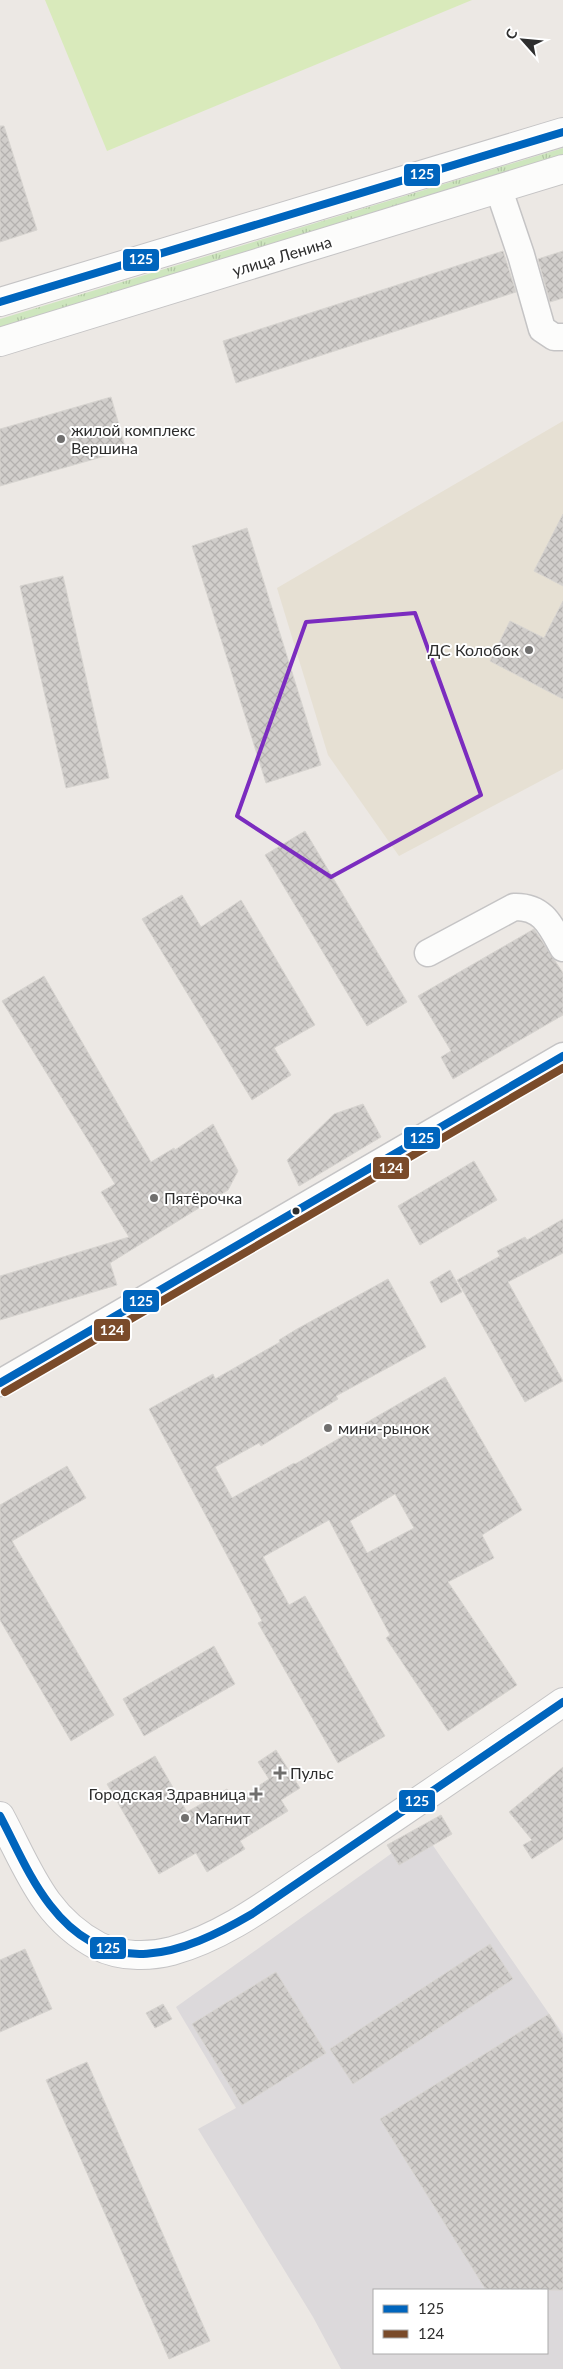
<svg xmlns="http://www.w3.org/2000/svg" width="563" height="2369" viewBox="0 0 563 2369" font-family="Lato,sans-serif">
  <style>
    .industrial { fill: #dcd9db; fill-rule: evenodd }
    .education { fill: #e6e0d3 }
    .grass { fill: url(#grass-tufts) }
    .pitch { fill: #d9eabb }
    .building { fill: url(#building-cross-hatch); stroke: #d7d4d0; fill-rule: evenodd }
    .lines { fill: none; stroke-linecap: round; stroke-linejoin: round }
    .minor-casing { stroke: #c5c4c5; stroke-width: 29 }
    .tertiary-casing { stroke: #c5c4c5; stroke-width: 30 }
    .secondary-casing { stroke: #c5c4c5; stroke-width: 30 }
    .minor { stroke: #fcfcfb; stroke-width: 26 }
    .tertiary { stroke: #fcfcfb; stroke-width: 28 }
    .secondary { stroke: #fcfcfb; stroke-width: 28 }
    .bus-1-casing { stroke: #fff; stroke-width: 11 }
    .bus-2-casing { stroke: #fff; stroke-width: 11 }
    .bus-1 { stroke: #0065bd; stroke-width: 8 }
    .bus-2 { stroke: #7a4b2a; stroke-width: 8 }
    .marked { fill: none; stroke: #7b2cbf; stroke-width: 4; stroke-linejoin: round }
    .poi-dot { fill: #706f6e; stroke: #fff; stroke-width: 2 }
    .bus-dot { fill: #2e2e2e; stroke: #fff; stroke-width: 2 }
    .labels { text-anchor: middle; stroke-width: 4; stroke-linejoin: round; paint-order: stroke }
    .street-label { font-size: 16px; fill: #2e2e2e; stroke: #fff }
    .poi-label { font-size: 16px; fill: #2e2e2e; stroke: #fff; text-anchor: start }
    .line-badge { stroke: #fff; stroke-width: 2 }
    .badge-label { font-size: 14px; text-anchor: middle; font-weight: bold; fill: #fff }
  </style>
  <defs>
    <pattern id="grass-tufts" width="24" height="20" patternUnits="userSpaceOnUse" patternTransform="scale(1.25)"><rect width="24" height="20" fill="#cee6be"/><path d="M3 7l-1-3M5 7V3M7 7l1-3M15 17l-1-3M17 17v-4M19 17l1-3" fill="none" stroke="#b1c6a4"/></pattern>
    <pattern id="building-cross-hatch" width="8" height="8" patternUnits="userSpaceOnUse" patternTransform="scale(1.25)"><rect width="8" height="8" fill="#d1cecb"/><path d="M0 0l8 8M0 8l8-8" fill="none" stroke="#b4b1af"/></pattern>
  </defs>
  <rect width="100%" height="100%" fill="#ece8e4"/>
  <!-- industrial -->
  <path class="industrial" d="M 423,1831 L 563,2034 L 563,2369 L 341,2369 L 313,2317 L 198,2129 L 236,2108 L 176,2007 ZM 374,2290 L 547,2290 L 547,2353 L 374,2353 Z"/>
  <!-- education -->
  <path class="education" d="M 563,421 L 563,769 L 399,856 L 328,755 L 277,588 Z"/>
  <!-- grass -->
  <path class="grass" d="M 563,148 L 563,160 L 0,331 L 0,319 Z"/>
  <!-- pitch -->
  <path class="pitch" d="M 45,0 L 472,0 L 107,151 Z"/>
  <!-- building -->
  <g class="building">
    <path d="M 0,126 L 4,126 L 37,230 L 0,242 Z"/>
    <path d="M 503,251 L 516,292 L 236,383 L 223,341 Z"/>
    <path d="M 563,251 L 563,298 L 550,302 L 538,259 Z"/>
    <path d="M 111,397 L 126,450 L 0,486 L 0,429 Z"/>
    <path d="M 563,514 L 563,586 L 534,571 Z"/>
    <path d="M 247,528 L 321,765 L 266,783 L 192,546 Z"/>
    <path d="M 63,576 L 109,778 L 66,788 L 20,586 Z"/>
    <path d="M 563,601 L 563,699 L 490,661 L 510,621 L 544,638 Z"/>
    <path d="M 305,831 L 407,1002 L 367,1026 L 265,855 Z"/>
    <path d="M 182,895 L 201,927 L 241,900 L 315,1025 L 274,1048 L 291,1075 L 252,1100 L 142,919 Z"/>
    <path d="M 534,929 L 563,973 L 563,1015 L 453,1079 L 441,1057 L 451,1051 L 418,996 Z"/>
    <path d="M 44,976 L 151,1162 L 174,1148 L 175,1150 L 213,1124 L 238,1171 L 228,1190 L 110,1263 L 117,1285 L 0,1320 L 0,1276 L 129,1237 L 101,1192 L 115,1184 L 2,1001 Z"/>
    <path d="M 363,1104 L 381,1137 L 299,1186 L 287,1160 L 334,1114 Z"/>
    <path d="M 474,1161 L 497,1200 L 420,1245 L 398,1206 Z"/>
    <path d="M 563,1219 L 563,1253 L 508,1282 L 563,1381 L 525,1402 L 457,1280 L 500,1256 L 497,1251 L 525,1237 L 527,1240 Z"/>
    <path d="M 450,1270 L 462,1292 L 441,1303 L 430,1282 Z"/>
    <path d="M 388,1279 L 426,1347 L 336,1396 L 338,1399 L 261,1446 L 259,1443 L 215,1467 L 232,1498 L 294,1463 L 295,1464 L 445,1377 L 522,1510 L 482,1535 L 494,1558 L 448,1582 L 517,1685 L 448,1731 L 386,1638 L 390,1635 L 329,1520 L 263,1557 L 289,1605 L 305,1596 L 385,1736 L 338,1763 L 258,1623 L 262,1621 L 149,1409 L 213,1374 L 215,1379 L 280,1342 L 279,1340 L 297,1329 ZM 395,1494 L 414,1528 L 367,1553 L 350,1521 Z"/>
    <path d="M 67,1466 L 86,1498 L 12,1541 L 114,1715 L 71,1741 L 0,1620 L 0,1505 Z"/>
    <path d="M 214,1646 L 235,1684 L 144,1736 L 123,1699 Z"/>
    <path d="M 276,1750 L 300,1788 L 281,1800 L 288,1811 L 240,1841 L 245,1849 L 207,1872 L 196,1853 L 159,1874 L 107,1784 L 155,1756 L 187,1812 L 227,1789 L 234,1802 L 269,1779 L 258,1762 Z"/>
    <path d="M 563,1767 L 563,1839 L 532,1859 L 523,1845 L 532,1840 L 509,1812 Z"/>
    <path d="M 441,1815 L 452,1834 L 399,1865 L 387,1845 Z"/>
    <path d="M 490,1944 L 513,1979 L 353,2084 L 330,2049 Z"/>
    <path d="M 25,1949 L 52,2009 L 0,2032 L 0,1960 Z"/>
    <path d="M 276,1972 L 326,2053 L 242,2105 L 192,2024 Z"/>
    <path d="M 163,2004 L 172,2019 L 155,2028 L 146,2013 Z"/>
    <path d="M 549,2014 L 563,2038 L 563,2290 L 486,2290 L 380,2119 Z"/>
    <path d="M 87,2062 L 210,2341 L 169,2359 L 46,2080 Z"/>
  </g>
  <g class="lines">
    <!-- minor casing -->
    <g class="minor-casing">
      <g id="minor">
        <path d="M 499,190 L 521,255 L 542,329 L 554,337 L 563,337"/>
        <path d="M 428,953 L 514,907 C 543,906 551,926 563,948"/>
        <path d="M 0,1383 L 563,1056"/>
      </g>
    </g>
    <!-- tertiary casing -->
    <g class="tertiary-casing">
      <g id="tertiary">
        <path d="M 0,302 L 563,132"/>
        <path d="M 0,342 L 563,169"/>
      </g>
    </g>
    <!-- secondary casing -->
    <g class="secondary-casing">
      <path id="secondary" d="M 0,1816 C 28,1868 43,1917 98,1946 C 120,1957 149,1957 172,1951 C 229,1935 277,1896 326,1864 C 405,1810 484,1757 563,1702"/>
    </g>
    <!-- minor -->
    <use href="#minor" class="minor"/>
    <!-- tertiary -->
    <use href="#tertiary" class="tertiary"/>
    <!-- secondary -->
    <use href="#secondary" class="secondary"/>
    <!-- bus-1 casing -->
    <g class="bus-1-casing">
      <g id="bus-1">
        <path d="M 0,302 L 563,132"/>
        <path d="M 0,1383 L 563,1056"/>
        <path d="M 0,1816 C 16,1846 29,1878 50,1905 C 109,1982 182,1955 252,1914 L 563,1702"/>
      </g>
    </g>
    <!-- bus-2 casing -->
    <g class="bus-2-casing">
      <path id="bus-2" d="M 5,1392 L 563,1068"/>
    </g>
    <!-- bus-1 -->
    <use href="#bus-1" class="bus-1"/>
    <!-- bus-2 -->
    <use href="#bus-2" class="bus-2"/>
  </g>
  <!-- marked area -->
  <path class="marked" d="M 415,613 L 481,795 L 331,877 L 237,816 L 306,622 Z"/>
  <!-- markers -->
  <g class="poi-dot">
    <circle cx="61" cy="439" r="5"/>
    <circle cx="529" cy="650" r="5"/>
    <circle cx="154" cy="1198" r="5"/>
    <circle cx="328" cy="1428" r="5"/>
    <path d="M277.5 1765.5h5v5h5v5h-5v5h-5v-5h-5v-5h5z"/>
    <path d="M253.5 1786.5h5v5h5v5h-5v5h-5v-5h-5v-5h5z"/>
    <circle cx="185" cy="1818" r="5"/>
  </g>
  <circle class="bus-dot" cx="296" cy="1211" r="4.5"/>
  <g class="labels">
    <!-- street labels -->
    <g class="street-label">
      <text transform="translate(282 256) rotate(-17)" y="6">улица Ленина</text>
    </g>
    <!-- poi labels -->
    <g class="poi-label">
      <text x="71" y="436">жилой комплекс<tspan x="71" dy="18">Вершина</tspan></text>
      <text x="519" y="656" text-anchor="end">ДС Колобок</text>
      <text x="164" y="1204">Пятёрочка</text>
      <text x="338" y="1434">мини-рынок</text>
      <text x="290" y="1779">Пульс</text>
      <text x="246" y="1800" text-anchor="end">Городская Здравница</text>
      <text x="195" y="1824">Магнит</text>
    </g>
  </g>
  <g class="line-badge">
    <rect x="403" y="163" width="38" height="24" rx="5" fill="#0065bd"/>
    <rect x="122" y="248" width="38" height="24" rx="5" fill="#0065bd"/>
    <rect x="403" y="1126" width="38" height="24" rx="5" fill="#0065bd"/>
    <rect x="372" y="1156" width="38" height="24" rx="5" fill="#7a4b2a"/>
    <rect x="122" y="1289" width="38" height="24" rx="5" fill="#0065bd"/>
    <rect x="93" y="1318" width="38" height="24" rx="5" fill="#7a4b2a"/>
    <rect x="398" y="1789" width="38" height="24" rx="5" fill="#0065bd"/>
    <rect x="89" y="1936" width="38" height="24" rx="5" fill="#0065bd"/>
  </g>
  <g class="badge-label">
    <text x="422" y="179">125</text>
    <text x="141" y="264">125</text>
    <text x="422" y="1143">125</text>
    <text x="391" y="1173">124</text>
    <text x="141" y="1306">125</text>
    <text x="112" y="1335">124</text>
    <text x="417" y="1806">125</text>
    <text x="108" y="1953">125</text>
  </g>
  <!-- legend -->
  <rect x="373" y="2289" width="175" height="65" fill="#ffffff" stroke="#ababab"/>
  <rect x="383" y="2305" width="25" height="8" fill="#0065bd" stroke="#ababab"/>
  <text x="418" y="2314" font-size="15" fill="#2e2e2e">125</text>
  <rect x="383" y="2330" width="25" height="8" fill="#7a4b2a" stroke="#ababab"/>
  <text x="418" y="2339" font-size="15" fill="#2e2e2e">124</text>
  <!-- north arrow -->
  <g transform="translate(523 40) rotate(297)" stroke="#ffffff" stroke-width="4" paint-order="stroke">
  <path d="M0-4L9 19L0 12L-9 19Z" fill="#2e2e2e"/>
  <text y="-8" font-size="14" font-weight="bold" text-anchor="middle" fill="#2e2e2e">С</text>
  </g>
</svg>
